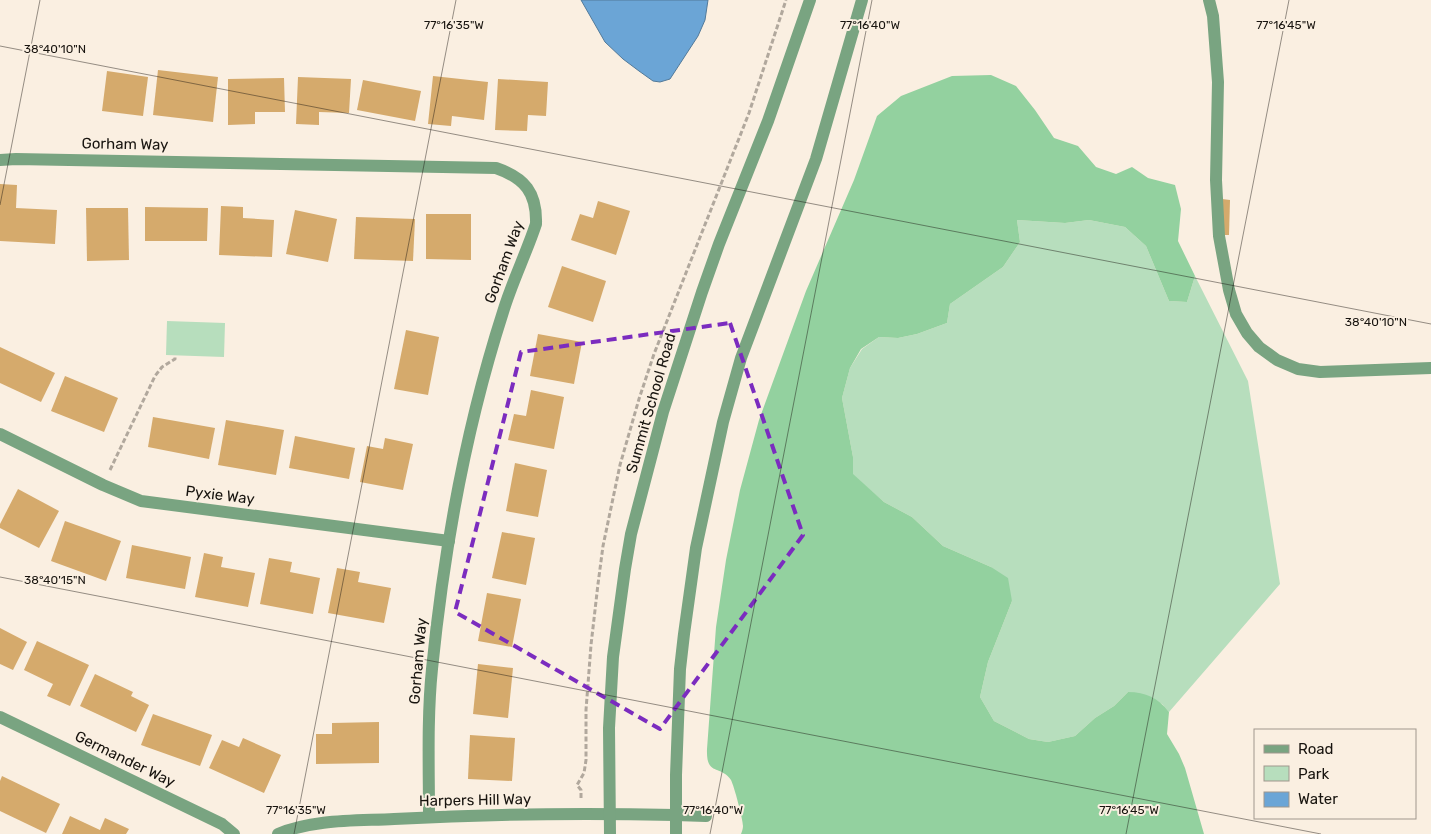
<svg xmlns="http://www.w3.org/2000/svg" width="1431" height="834" viewBox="0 0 1431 834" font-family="Rubik,sans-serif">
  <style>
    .green { fill: #b7debd }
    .forest { fill: #93d19f }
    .water { fill: #6ba5d6; stroke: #527a9a }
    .building { fill: #d5aa6c }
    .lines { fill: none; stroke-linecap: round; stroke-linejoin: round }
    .path { stroke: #b1a89d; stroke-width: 3; stroke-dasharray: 5 2.5; stroke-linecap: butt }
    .service { stroke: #79a481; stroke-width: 12 }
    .minor { stroke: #79a481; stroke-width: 12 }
    .marked { fill: none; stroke: #7b2cbf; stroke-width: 4; stroke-dasharray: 10 6; stroke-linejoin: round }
    .ticks { fill: none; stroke: #18140f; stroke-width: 1; stroke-opacity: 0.45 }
    .labels { text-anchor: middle; stroke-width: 4; stroke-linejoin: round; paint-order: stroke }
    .street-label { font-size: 15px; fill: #18140f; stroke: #faefe1 }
    .ticks-label { font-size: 12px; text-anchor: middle; fill: #18140f; stroke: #faefe1; stroke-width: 4; stroke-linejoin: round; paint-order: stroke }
  </style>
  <rect width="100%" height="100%" fill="#faefe1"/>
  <!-- green -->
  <g class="green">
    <path d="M 1017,220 L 1065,223 L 1089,220 L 1125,227 L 1146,246 L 1169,301 L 1187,302 L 1195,276 L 1248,381 L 1280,584 L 1169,712 L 1162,704 L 1128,692 L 1114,706 L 1095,718 L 1075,736 L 1048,742 L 1029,739 L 994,721 L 980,697 L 988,662 L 1012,601 L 991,567 L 943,546 L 912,517 L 884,502 L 853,475 L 853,457 L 842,398 L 850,368 L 862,349 L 879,337 L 898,338 L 917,334 L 947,323 L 950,304 L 1003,267 L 1020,242 Z"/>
    <path d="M 167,321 L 225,323 L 224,357 L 166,355 Z"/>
  </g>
  <!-- forest -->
  <path class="forest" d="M 991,75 L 1016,86 L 1035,110 L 1054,138 L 1078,146 L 1096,167 L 1116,174 L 1132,167 L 1148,178 L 1175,185 L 1181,209 L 1178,241 L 1195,276 L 1187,302 L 1169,301 L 1146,246 L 1125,227 L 1089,220 L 1065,223 L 1017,220 L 1020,242 L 1003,267 L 950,304 L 947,323 L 917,334 L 898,338 L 879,337 L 861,349 L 850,368 L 842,398 L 853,457 L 853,474 L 884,502 L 912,517 L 943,546 L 991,567 L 1008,578 L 1012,601 L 988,662 L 980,697 L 994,721 L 1029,739 L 1048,742 L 1075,736 L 1095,718 L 1114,706 L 1128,692 C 1146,692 1158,698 1169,712 L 1167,734 L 1179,754 L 1185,768 L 1204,834 L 741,834 C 742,831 743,829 743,826 C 743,819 734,786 731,780 C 720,764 706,777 707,749 L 716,627 L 726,560 L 740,490 L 759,420 L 806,291 L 854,180 L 877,116 L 901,96 L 952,76 Z"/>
  <!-- water -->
  <path class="water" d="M 581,0 L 708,0 L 705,20 L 698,36 L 670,79 L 660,82 L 653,81 L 639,71 L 623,59 L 605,42 Z"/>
  <!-- building -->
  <g class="building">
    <path d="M 158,70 L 218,77 L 213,122 L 153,115 Z"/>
    <path d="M 107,71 L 148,77 L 143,116 L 102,111 Z"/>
    <path d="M 433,76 L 488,82 L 484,120 L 452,116 L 451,126 L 428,124 Z"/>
    <path d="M 298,77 L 351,79 L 349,113 L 319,112 L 319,125 L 296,124 Z"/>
    <path d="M 284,78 L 285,112 L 255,112 L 255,124 L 228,125 L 228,79 Z"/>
    <path d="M 498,79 L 548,82 L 546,116 L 528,115 L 527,131 L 495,130 Z"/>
    <path d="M 363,80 L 421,91 L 415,121 L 357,110 Z"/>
    <path d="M 0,184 L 17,185 L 16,208 L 57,210 L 55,244 L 0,241 Z"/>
    <path d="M 1222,199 L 1230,200 L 1229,235 L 1221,235 Z"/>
    <path d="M 598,201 L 630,211 L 616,255 L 571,240 L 580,214 L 593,218 Z"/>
    <path d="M 221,206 L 243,207 L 243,218 L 274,220 L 272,257 L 219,255 Z"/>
    <path d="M 145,207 L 208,208 L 207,241 L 145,241 Z"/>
    <path d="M 86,208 L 128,208 L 129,260 L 87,261 Z"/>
    <path d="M 295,210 L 337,219 L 328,262 L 286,254 Z"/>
    <path d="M 426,214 L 471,214 L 471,260 L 426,259 Z"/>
    <path d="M 356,217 L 415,219 L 413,261 L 354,259 Z"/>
    <path d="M 562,266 L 606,281 L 593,322 L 548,307 Z"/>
    <path d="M 406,330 L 439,337 L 428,395 L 394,389 Z"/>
    <path d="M 538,334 L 582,342 L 574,384 L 530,376 Z"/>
    <path d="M 0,347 L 55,373 L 41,402 L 0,383 Z"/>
    <path d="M 65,376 L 118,398 L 104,432 L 51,411 Z"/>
    <path d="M 531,390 L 564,397 L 554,449 L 508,440 L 514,414 L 526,416 Z"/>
    <path d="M 153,417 L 215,428 L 209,459 L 148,447 Z"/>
    <path d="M 226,420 L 284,430 L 276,475 L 218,465 Z"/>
    <path d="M 295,436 L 355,448 L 349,479 L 289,468 Z"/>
    <path d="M 385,438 L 413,444 L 403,490 L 360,482 L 367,446 L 383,449 Z"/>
    <path d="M 515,463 L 547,470 L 538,517 L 506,511 Z"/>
    <path d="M 18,489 L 59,511 L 39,548 L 0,528 L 0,524 Z"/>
    <path d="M 65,521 L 121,541 L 106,581 L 51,561 Z"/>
    <path d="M 502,532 L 535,538 L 526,585 L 492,578 Z"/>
    <path d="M 132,545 L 191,557 L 185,589 L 126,578 Z"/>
    <path d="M 204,553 L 223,557 L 221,567 L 255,573 L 248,607 L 195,597 Z"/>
    <path d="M 269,558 L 292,562 L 290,572 L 320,578 L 313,614 L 260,604 Z"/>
    <path d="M 337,568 L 360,572 L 358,582 L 391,588 L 384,623 L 328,613 Z"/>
    <path d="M 487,593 L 521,599 L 512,647 L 478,641 Z"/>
    <path d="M 0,628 L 27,642 L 13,670 L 0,664 Z"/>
    <path d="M 37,641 L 89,665 L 70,706 L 47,696 L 53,684 L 24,670 Z"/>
    <path d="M 478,664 L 513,668 L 508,718 L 473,714 Z"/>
    <path d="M 95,674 L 133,692 L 131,696 L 149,705 L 136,732 L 80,706 Z"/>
    <path d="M 153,714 L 212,735 L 200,766 L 141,745 Z"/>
    <path d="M 379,722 L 379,763 L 316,764 L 316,734 L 332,734 L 332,723 Z"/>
    <path d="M 470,735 L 515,738 L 512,781 L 468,779 Z"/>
    <path d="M 243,738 L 281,755 L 264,793 L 209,768 L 222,740 L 239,747 Z"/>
    <path d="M 2,776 L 60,804 L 46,833 L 0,811 L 0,781 Z"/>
    <path d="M 70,816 L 100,830 L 105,818 L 129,829 L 126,834 L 62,834 Z"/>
  </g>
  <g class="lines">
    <!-- path -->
    <g class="path">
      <path d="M 110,470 L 155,376 L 162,367 L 175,359 L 175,355"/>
      <path d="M 581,798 L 581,790 L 577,785 L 584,773 L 586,760 L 586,710 L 591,645 L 598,584 L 603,546 L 620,465 L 639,399 L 654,354 L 749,113 L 786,0"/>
    </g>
    <!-- service -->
    <g class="service">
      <path d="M 1209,0 L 1213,16 L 1218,82 L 1216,180 L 1219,236 L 1229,290 L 1236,314 L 1247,333 L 1259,347 L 1277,360 L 1298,369 L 1320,372 L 1431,368"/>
      <path d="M 675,815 L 706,816"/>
    </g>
    <!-- minor -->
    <g class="minor">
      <path d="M 0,160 L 16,159 L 496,168 C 525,178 537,193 536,224 C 526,254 512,282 503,312 C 466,427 444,549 432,669 C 427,718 429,768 429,817"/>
      <path d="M 0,434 L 103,485 L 141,501 L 449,541"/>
      <path d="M 0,717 L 222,824 L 234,834"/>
      <path d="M 278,834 C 314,819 355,821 394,819 C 487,814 582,813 675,815"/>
      <path d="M 610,834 L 609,728 L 613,657 L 625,569 L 631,534 L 663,412 L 702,292 L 719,244 L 768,121 L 810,0"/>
      <path d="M 676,834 L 676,775 L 680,669 L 684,634 L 696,548 L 723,422 L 741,358 L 816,159 L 862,0"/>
    </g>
  </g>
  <!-- marked area -->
  <path class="marked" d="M 730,323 L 803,535 L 660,729 L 455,612 L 521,352 Z"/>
  <!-- ticks -->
  <path class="ticks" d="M 0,46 L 1431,324M 0,205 L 40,0M 0,577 L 1321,834M 294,834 L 456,0M 710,834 L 872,0M 1126,834 L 1289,0"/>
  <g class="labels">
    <!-- street labels -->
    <g class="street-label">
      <text transform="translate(125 144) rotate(1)" y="5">Gorham Way</text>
      <text transform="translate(504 262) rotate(-70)" y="5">Gorham Way</text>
      <text transform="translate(651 403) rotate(-74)" y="5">Summit School Road</text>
      <text transform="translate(220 495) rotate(7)" y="5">Pyxie Way</text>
      <text transform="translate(418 661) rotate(-85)" y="5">Gorham Way</text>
      <text transform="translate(125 759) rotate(26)" y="5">Germander Way</text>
      <text transform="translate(475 800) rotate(-1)" y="5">Harpers Hill Way</text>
    </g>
  </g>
  <g class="ticks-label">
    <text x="454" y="29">77°16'35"W</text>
    <text x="870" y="29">77°16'40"W</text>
    <text x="1286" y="29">77°16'45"W</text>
    <text x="55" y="53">38°40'10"N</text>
    <text x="1376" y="326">38°40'10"N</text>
    <text x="55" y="584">38°40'15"N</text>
    <text x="296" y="814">77°16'35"W</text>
    <text x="713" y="814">77°16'40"W</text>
    <text x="1129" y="814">77°16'45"W</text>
  </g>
  <!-- legend -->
  <rect x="1254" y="729" width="162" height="90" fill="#faefe1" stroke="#a0978d"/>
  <rect x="1264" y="745" width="25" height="8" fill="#79a481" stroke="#a0978d"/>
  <text x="1298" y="754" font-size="15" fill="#18140f">Road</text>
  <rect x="1264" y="766" width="25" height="15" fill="#b7debd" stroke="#a0978d"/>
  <text x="1298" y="779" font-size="15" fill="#18140f">Park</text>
  <rect x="1264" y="792" width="25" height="15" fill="#6ba5d6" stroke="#a0978d"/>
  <text x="1298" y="804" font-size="15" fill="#18140f">Water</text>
</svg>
